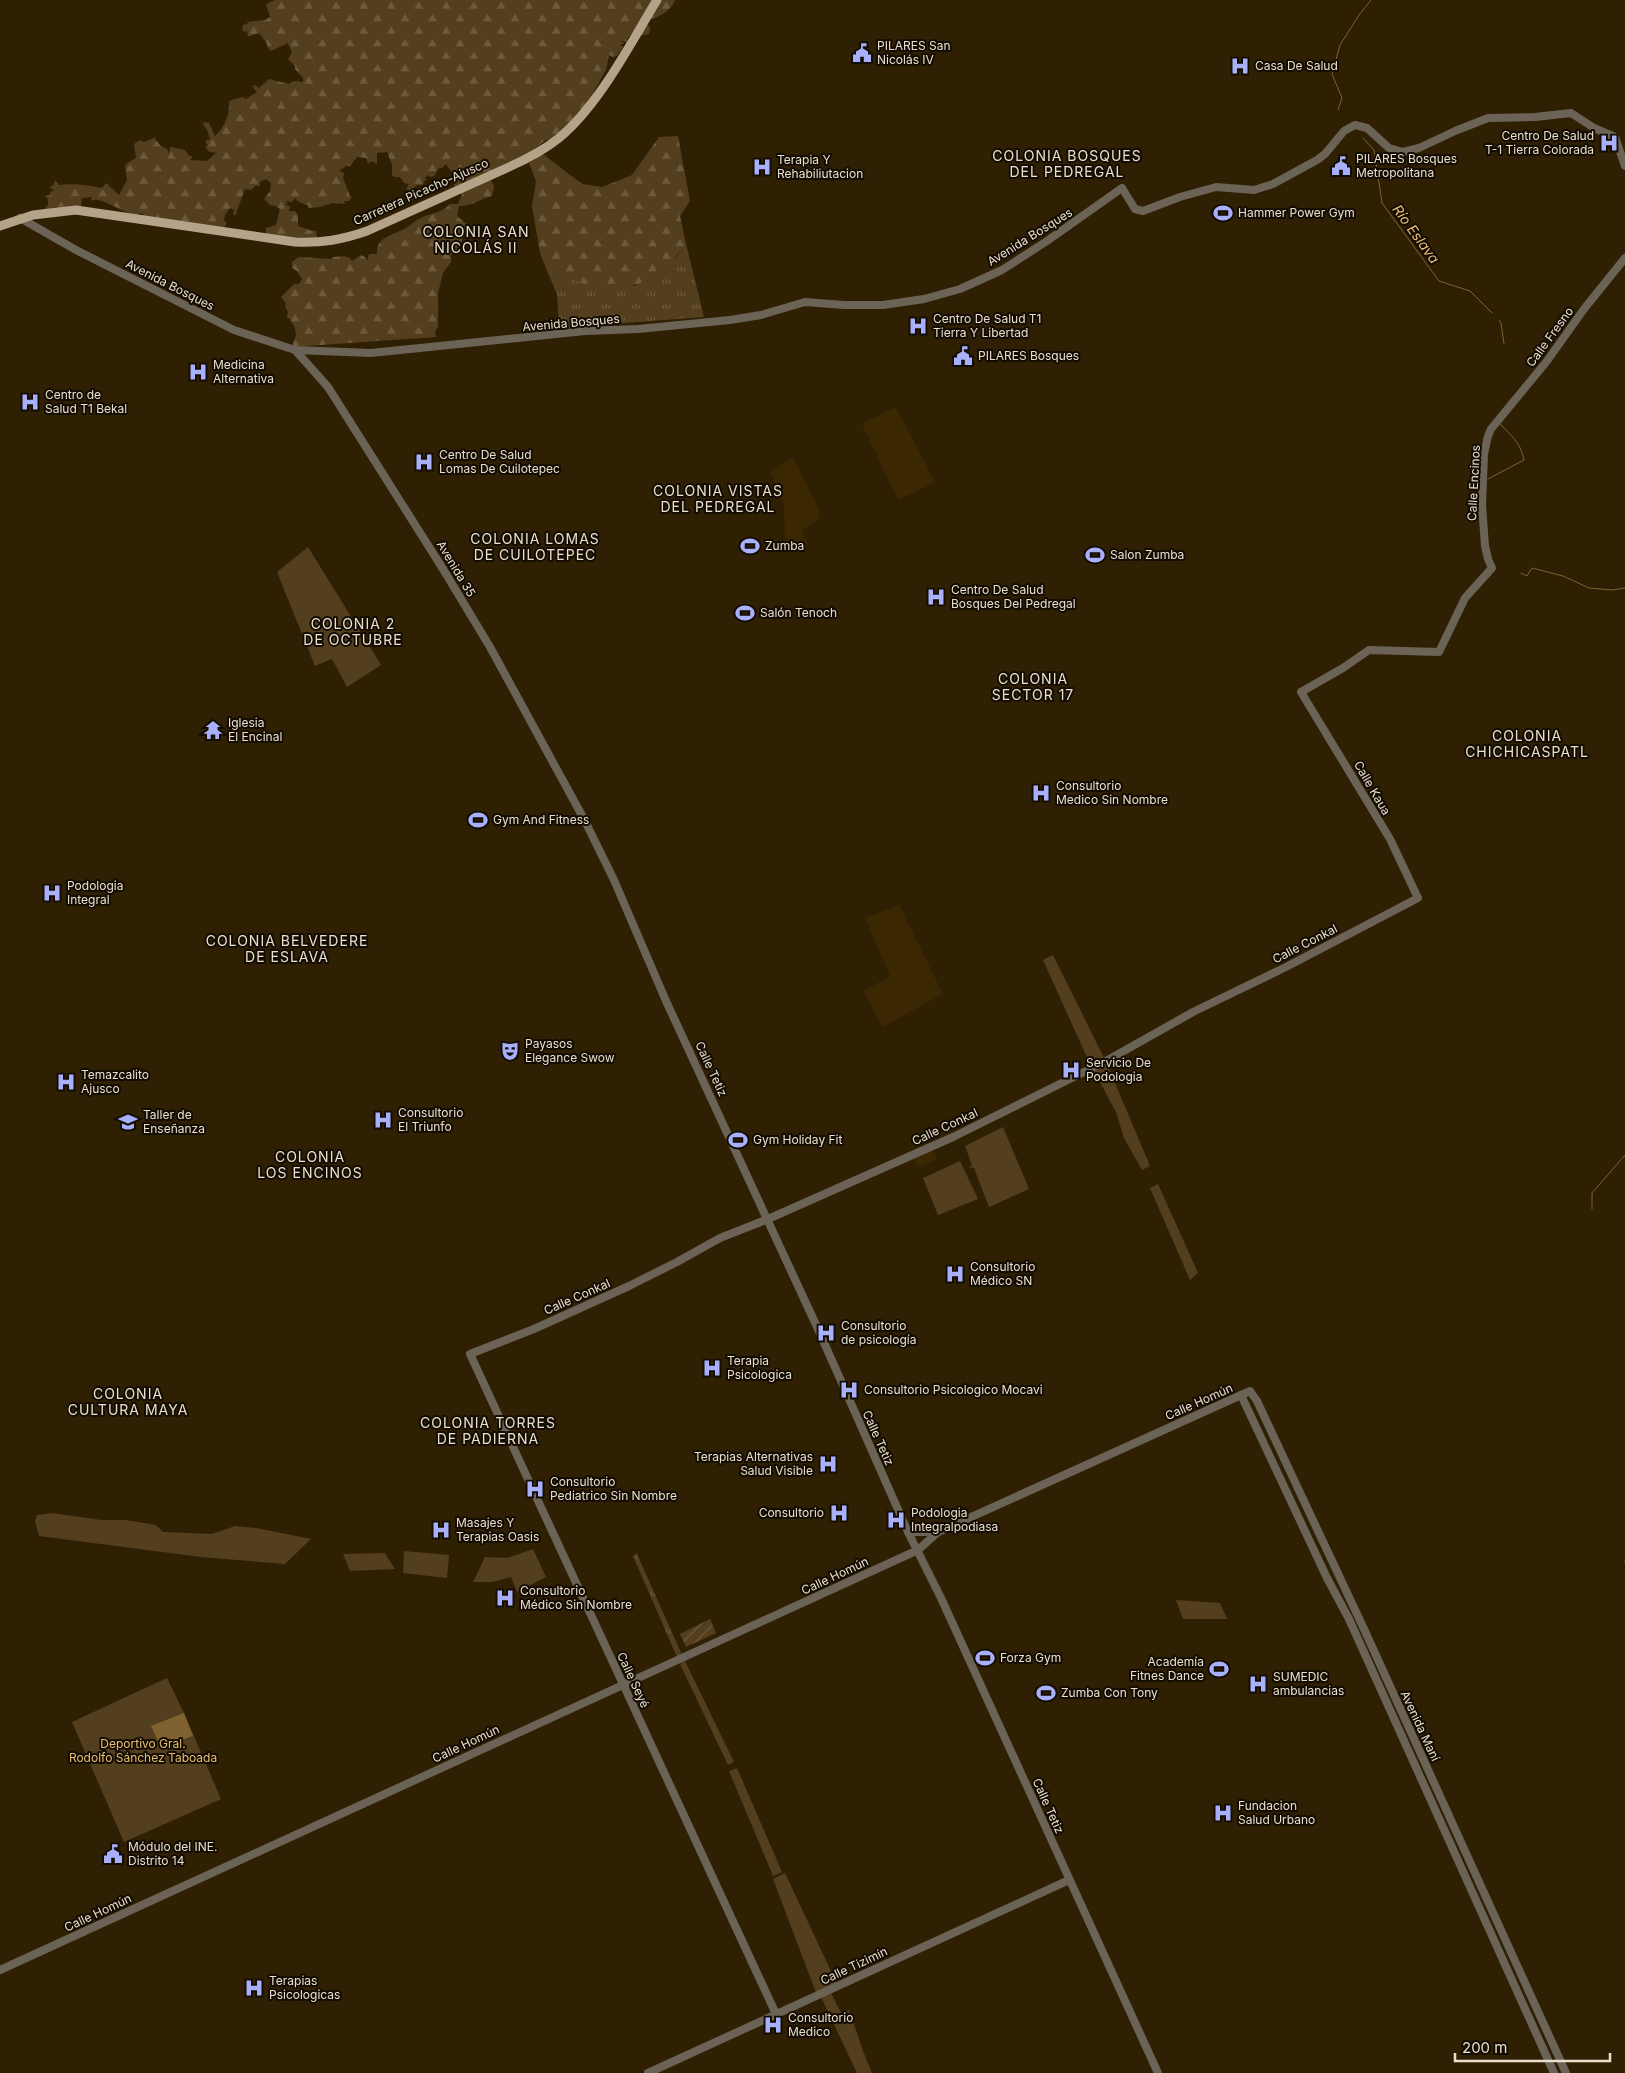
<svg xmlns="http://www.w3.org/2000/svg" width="1625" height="2073" viewBox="0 0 1625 2073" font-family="Inter,sans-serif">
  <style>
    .built { fill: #3b2701 }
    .grass { fill: url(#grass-tufts) }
    .forest { fill: url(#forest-firs) }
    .park { fill: #533f1e }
    .garden { fill: url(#garden-furrows) }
    .water { fill: #7f6230 }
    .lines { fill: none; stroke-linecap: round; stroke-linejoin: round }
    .stream { stroke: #7f6230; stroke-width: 1 }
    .minor { stroke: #6b6356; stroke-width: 8 }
    .major { stroke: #b4a388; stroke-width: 9 }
    .labels { text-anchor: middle; stroke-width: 4; stroke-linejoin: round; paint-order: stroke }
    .poi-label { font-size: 12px; fill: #e9dfce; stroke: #130c02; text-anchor: start }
    .street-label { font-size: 12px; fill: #e9dfce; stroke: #130c02 }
    .park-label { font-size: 12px; fill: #ebbe72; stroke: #130c02 }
    .neighbourhood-label { font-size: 14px; letter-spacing: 1px; fill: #e9dfce; stroke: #130c02 }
    .water-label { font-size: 14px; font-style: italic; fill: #edbf74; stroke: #130c02 }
  </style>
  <defs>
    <pattern id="grass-tufts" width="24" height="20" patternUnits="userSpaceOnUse" patternTransform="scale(1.25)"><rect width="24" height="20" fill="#533f1e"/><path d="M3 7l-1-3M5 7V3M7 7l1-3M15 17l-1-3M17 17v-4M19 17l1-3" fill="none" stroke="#6c5a3e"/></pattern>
    <pattern id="forest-firs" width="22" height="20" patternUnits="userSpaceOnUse" patternTransform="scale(1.25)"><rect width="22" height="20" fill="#533f1e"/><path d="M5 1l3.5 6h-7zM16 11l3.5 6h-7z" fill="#6c5a3e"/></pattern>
    <pattern id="garden-furrows" width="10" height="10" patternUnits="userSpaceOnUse" patternTransform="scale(1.25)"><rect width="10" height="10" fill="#533f1e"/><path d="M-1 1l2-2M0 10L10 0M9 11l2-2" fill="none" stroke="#6c5a3e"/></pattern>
  </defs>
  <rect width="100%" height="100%" fill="#302003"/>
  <!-- built -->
  <g class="built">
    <path d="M 896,407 L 935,482 L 898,500 L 862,424 Z"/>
    <path d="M 793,457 L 820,511 L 819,519 L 802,531 L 808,545 L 785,548 L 784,504 L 770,471 Z"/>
    <path d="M 899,905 L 943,994 L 882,1027 L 864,991 L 890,976 L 865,918 Z"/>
    <path d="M 933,1150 L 937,1160 L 919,1167 L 913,1159 Z"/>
  </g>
  <!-- grass -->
  <g class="grass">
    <path d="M 686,244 L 704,317 L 559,328 L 557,294 L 550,278 L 564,274 L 602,288 L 635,286 L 677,256 Z"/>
    <path d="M 637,1554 L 682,1655 L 677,1657 L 633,1556 Z"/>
  </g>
  <!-- forest -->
  <g class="forest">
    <path d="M 275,0 L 675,0 C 672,10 657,20 646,19 L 646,24 L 650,27 L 649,34 L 639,36 L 640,31 L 632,33 L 627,39 L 628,44 L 625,41 L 621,41 L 624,43 L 620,45 L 623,47 L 617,56 L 613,57 L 609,55 L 606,70 L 584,109 L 556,137 L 544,141 L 533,151 L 490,178 L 494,186 L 492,196 C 480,199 472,206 459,206 L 457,216 L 469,226 L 465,230 L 460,247 L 451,255 L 451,262 L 443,273 L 438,293 L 438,327 L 435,331 L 436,337 L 292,347 L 296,335 L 295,328 L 290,319 L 287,318 L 288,312 L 285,306 L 286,303 L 281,297 L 294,284 L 299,284 L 302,279 L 297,271 L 292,268 L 292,262 L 299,257 C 310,258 321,258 332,259 L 333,257 L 344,256 L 350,258 L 352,261 L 361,255 L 365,257 L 367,261 L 369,254 L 377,254 C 376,236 393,236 406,228 C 411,225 414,221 419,219 C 429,213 441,214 450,204 L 458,204 L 462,194 L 454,185 L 455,177 L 446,164 L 442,168 L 439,168 L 434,176 L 430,177 L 428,175 L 425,178 L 427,180 L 424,181 L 423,185 L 417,185 L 411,191 L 406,189 L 409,184 L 404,183 L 400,177 L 394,177 L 392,175 L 392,165 L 387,152 L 377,153 L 377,164 L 371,161 L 368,164 L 366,158 L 357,157 L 350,166 L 346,166 L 339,171 L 344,173 L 343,178 L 350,196 L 352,197 L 349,201 L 344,201 L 345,204 L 333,203 L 322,206 L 321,207 L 308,208 L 309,206 L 297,201 L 296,198 L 292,202 L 285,201 L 288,203 L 285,205 L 290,206 L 289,211 L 295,211 L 298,215 L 298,226 L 309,230 L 316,231 L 317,238 L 307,240 L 266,234 L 266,228 L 276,225 L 280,209 L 275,206 L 270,205 L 264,199 L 270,191 L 271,183 L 266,179 L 260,182 L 260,186 L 255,186 L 251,190 L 245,189 L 235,216 L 233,213 L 235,210 L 230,208 L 225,215 L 224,221 L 227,223 L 222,230 L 146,218 L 142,213 L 133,216 C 129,213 104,201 98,200 C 96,199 93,201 91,200 L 92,197 L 82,198 L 81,207 L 45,212 L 45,208 L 48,205 L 48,199 L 45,196 L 50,195 L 51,191 L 54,191 L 53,189 L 49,188 L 54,184 L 55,180 L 59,185 C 73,183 87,185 102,188 L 106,183 L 119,195 L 127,180 L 125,166 L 129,162 L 136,158 L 134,144 L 140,140 L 144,142 L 156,137 L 155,139 L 161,146 L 167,149 L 169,154 L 170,147 L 185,150 L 189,156 L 193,156 L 190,160 L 207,161 L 216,153 L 208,151 L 205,146 L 208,146 L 205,141 L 210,139 L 207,130 L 202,122 L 209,123 L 215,136 C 225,127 230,114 229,101 L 242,97 L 246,99 L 257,92 L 252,86 L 255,85 L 259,88 L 269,79 L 289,84 L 293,81 L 303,82 L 303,78 L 295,69 L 295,66 L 288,59 L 292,53 L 288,43 L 271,51 L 268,48 L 266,42 L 259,33 L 250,36 L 248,36 L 247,31 L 244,32 L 242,29 L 243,25 L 247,24 L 248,22 L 265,20 L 270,17 L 266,4 Z"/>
    <path d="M 678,136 L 690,201 L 680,216 L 686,244 C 661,276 632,297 589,286 C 581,284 572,278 564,275 L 550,278 L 540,253 L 532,206 L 536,181 L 529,163 L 543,154 L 582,184 L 602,187 L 632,175 L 659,137 Z"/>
  </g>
  <!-- park -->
  <g class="park">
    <path d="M 308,547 L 381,665 L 347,687 L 332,659 L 315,666 L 277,572 Z"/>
    <path d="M 1053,955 L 1104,1058 L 1090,1064 L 1043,960 Z"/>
    <path d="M 1107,1064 L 1150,1166 L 1142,1170 L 1124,1138 L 1116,1112 L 1094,1071 Z"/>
    <path d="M 1003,1127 L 1029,1189 L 989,1207 L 974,1168 L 969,1167 L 972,1165 L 965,1146 Z"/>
    <path d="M 960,1161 L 978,1199 L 938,1215 L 923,1178 Z"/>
    <path d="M 1158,1184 L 1198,1273 L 1190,1280 L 1150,1188 Z"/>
    <path d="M 52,1513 L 101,1520 L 126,1520 L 156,1525 L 163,1532 L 212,1534 L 235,1526 L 256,1528 L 311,1539 L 285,1564 L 201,1557 L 39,1536 L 35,1521 L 37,1515 Z"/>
    <path d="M 533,1549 L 546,1577 L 517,1592 L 511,1577 L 492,1582 L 473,1582 L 485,1557 L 507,1558 Z"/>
    <path d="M 404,1551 L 449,1555 L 447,1578 L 403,1573 Z"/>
    <path d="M 385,1553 L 395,1569 L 350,1571 L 343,1554 Z"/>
    <path d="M 1176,1600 L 1220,1603 L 1227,1619 L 1183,1619 Z"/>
    <path d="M 685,1661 L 734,1762 L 728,1765 L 680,1664 Z"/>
    <path d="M 167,1678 L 184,1713 L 221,1799 L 124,1842 L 72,1722 Z"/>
    <path d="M 737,1768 L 782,1872 L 773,1876 L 729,1771 Z"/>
    <path d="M 785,1873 L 838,1986 L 817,1995 L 773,1879 Z"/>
    <path d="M 830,1991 L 841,2013 L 849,2010 L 863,2051 L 872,2073 L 857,2073 L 821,1997 Z"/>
  </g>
  <!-- garden -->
  <path class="garden" d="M 710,1619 L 716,1633 L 686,1647 L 680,1634 Z"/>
  <!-- water -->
  <path class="water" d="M 184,1713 L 193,1736 L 161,1747 L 151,1726 Z"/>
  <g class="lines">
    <!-- stream -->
    <g class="stream">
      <path d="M 1338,110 L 1342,98 L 1332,74 L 1340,45 L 1359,15 L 1371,0"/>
      <path d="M 1363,138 L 1374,150 L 1382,203 L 1439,281 L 1470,291 L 1492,313"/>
      <path d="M 1499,320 L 1501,323 L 1504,344"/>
      <path d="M 1488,479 L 1524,460 C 1520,441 1512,437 1500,424"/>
      <path d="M 1521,573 L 1527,576 L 1532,568 L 1563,576 L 1589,588 L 1613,590 L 1625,588"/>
      <path d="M 1592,1209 L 1592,1193 L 1625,1155"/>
      <path d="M 1625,1561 L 1625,1562"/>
    </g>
    <!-- minor -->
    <g class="minor">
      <path d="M 20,218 L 76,250 L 234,330 L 295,350 L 371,353 L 585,331 L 638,329 L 730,320 L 761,315 L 805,302 L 844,305 L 883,305 L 924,299 L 960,289 L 1002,270 L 1047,241 L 1122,188 L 1135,209 L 1143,211 L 1180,197 L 1216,187 L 1254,190 L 1273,184 L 1317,160 L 1325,154 L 1344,131 L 1355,125 L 1367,128 L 1389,148 L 1403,152 L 1419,148 L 1455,131 L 1488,118 L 1535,117 L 1571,113 L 1594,128 L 1615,137 L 1625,166"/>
      <path d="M 295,350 L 328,387 L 443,569 L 490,647 L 585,821 L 614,880 L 666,1001 L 818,1329 L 908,1532 L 941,1598 L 1158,2073"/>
      <path d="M 1241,1395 L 1327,1578 L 1349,1619 L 1554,2073"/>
      <path d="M 908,1532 L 938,1532"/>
      <path d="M 0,1970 L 918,1550 L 938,1532 L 1250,1391 L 1257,1401 L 1364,1629 L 1566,2073"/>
      <path d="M 776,2014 L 470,1354 L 534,1329 L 629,1286 L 677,1262 L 720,1238 L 768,1219 L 953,1137 L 1106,1061 L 1193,1012 L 1286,967 L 1418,898 L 1390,839 L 1301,692 L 1343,668 L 1369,650 L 1439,652 L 1465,598 L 1492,568 L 1488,559 L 1485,546 L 1482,505 L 1484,454 L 1488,436 L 1491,429 L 1547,361 L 1584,309 L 1625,258"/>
      <path d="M 648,2073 L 1069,1880"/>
    </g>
    <!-- major -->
    <path class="major" d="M 0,226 L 33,215 L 76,210 L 295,242 C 323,243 341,240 367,231 L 509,167 C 527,159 544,150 559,138 C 599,105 630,44 657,0"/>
  </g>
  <!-- icons -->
  <defs>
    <g id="civic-bare" transform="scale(1.5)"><path d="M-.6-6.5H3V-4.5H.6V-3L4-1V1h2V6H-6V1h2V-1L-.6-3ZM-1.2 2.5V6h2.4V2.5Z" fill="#a8b0fc" stroke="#130c02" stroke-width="2.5" paint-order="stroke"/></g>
    <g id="hospital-bare" transform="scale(1.5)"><path d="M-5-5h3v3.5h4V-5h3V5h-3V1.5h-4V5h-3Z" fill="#a8b0fc" stroke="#130c02" stroke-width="2.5" paint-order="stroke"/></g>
    <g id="stadium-bare" transform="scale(1.5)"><path d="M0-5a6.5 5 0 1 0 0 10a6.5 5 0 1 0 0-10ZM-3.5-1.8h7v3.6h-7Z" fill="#a8b0fc" stroke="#130c02" stroke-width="2.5" paint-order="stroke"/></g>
    <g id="temple-bare" transform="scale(1.5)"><path d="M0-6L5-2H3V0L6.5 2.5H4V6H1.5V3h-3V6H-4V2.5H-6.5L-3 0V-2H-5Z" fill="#a8b0fc" stroke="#130c02" stroke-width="2.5" paint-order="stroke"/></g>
    <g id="theatre-bare" transform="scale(1.5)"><path d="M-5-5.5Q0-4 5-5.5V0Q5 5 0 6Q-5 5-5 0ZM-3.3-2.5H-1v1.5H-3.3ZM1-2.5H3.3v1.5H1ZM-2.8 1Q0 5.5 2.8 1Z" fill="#a8b0fc" stroke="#130c02" stroke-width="2.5" paint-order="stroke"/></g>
    <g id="university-bare" transform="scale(1.5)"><path d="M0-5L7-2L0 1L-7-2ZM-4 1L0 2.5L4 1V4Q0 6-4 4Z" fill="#a8b0fc" stroke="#130c02" stroke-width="2.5" paint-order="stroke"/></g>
  </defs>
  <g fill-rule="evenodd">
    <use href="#civic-bare" x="862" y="53"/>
    <use href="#hospital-bare" x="1240" y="66"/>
    <use href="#hospital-bare" x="1609" y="143"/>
    <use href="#civic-bare" x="1341" y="166"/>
    <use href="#hospital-bare" x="762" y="167"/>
    <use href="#stadium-bare" x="1223" y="213"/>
    <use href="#hospital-bare" x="918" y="326"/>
    <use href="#civic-bare" x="963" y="356"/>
    <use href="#hospital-bare" x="198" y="372"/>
    <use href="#hospital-bare" x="30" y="402"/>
    <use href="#hospital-bare" x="424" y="462"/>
    <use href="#stadium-bare" x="750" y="546"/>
    <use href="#stadium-bare" x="1095" y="555"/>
    <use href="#hospital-bare" x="936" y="597"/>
    <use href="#stadium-bare" x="745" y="613"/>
    <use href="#temple-bare" x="213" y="730"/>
    <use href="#hospital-bare" x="1041" y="793"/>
    <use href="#stadium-bare" x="478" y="820"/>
    <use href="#hospital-bare" x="52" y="893"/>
    <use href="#theatre-bare" x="510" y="1051"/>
    <use href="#hospital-bare" x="1071" y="1070"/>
    <use href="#hospital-bare" x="66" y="1082"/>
    <use href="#hospital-bare" x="383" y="1120"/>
    <use href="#university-bare" x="128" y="1122"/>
    <use href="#stadium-bare" x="738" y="1140"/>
    <use href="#hospital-bare" x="955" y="1274"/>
    <use href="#hospital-bare" x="826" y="1333"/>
    <use href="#hospital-bare" x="712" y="1368"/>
    <use href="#hospital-bare" x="849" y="1390"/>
    <use href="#hospital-bare" x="828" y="1464"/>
    <use href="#hospital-bare" x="535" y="1489"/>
    <use href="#hospital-bare" x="839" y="1513"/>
    <use href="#hospital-bare" x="896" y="1520"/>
    <use href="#hospital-bare" x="441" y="1530"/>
    <use href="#hospital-bare" x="505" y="1598"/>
    <use href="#stadium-bare" x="985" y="1658"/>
    <use href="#stadium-bare" x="1219" y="1669"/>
    <use href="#hospital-bare" x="1258" y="1684"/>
    <use href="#stadium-bare" x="1046" y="1693"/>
    <use href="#hospital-bare" x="1223" y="1813"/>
    <use href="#civic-bare" x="113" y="1854"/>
    <use href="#hospital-bare" x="254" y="1988"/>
    <use href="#hospital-bare" x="773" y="2025"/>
  </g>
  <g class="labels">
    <!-- poi labels -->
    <g class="poi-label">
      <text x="877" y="50">PILARES San<tspan x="877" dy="14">Nicolás IV</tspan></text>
      <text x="1255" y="70">Casa De Salud</text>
      <text x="1594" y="140" text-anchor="end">Centro De Salud<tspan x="1594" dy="14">T-1 Tierra Colorada</tspan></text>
      <text x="1356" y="163">PILARES Bosques<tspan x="1356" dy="14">Metropolitana</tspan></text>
      <text x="777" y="164">Terapia Y<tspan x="777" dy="14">Rehabiliutacion</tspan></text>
      <text x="1238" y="217">Hammer Power Gym</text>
      <text x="933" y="323">Centro De Salud T1<tspan x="933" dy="14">Tierra Y Libertad</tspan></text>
      <text x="978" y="360">PILARES Bosques</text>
      <text x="213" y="369">Medicina<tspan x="213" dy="14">Alternativa</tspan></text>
      <text x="45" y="399">Centro de<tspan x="45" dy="14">Salud T1 Bekal</tspan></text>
      <text x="439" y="459">Centro De Salud<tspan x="439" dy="14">Lomas De Cuilotepec</tspan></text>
      <text x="765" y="550">Zumba</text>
      <text x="1110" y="559">Salon Zumba</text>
      <text x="951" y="594">Centro De Salud<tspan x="951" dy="14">Bosques Del Pedregal</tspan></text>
      <text x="760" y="617">Salón Tenoch</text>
      <text x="228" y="727">Iglesia<tspan x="228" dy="14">El Encinal</tspan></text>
      <text x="1056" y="790">Consultorio<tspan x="1056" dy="14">Medico Sin Nombre</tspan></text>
      <text x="493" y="824">Gym And Fitness</text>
      <text x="67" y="890">Podologia<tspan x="67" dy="14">Integral</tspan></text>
      <text x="525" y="1048">Payasos<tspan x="525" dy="14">Elegance Swow</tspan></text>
      <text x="1086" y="1067">Servicio De<tspan x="1086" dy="14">Podologia</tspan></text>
      <text x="81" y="1079">Temazcalito<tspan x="81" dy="14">Ajusco</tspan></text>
      <text x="398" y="1117">Consultorio<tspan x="398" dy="14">El Triunfo</tspan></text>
      <text x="143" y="1119">Taller de<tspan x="143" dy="14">Enseñanza</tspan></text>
      <text x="753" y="1144">Gym Holiday Fit</text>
      <text x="970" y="1271">Consultorio<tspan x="970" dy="14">Médico SN</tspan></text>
      <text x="841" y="1330">Consultorio<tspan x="841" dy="14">de psicología</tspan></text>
      <text x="727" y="1365">Terapia<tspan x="727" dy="14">Psicologica</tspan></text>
      <text x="864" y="1394">Consultorio Psicologico Mocavi</text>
      <text x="813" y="1461" text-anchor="end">Terapias Alternativas<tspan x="813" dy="14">Salud Visible</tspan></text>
      <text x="550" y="1486">Consultorio<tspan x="550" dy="14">Pediatrico Sin Nombre</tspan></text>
      <text x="824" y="1517" text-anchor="end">Consultorio</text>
      <text x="911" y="1517">Podologia<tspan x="911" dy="14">Integralpodiasa</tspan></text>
      <text x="456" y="1527">Masajes Y<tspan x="456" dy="14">Terapias Oasis</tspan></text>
      <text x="520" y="1595">Consultorio<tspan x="520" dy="14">Médico Sin Nombre</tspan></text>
      <text x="1000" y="1662">Forza Gym</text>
      <text x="1204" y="1666" text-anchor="end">Academía<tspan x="1204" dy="14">Fitnes Dance</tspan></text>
      <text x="1273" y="1681">SUMEDIC<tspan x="1273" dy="14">ambulancias</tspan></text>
      <text x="1061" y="1697">Zumba Con Tony</text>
      <text x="1238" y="1810">Fundacion<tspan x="1238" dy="14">Salud Urbano</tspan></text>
      <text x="128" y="1851">Módulo del INE.<tspan x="128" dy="14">Distrito 14</tspan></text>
      <text x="269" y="1985">Terapias<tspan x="269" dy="14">Psicologicas</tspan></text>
      <text x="788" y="2022">Consultorio<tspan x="788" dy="14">Medico</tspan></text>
    </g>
    <!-- street labels -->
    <g class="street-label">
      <text transform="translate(421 192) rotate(-24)" y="4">Carretera Picacho-Ajusco</text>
      <text transform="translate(1030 237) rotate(-32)" y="4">Avenida Bosques</text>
      <text transform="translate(170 285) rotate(27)" y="4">Avenida Bosques</text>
      <text transform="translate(571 323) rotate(-5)" y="4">Avenida Bosques</text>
      <text transform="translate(1550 337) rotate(-54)" y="4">Calle Fresno</text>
      <text transform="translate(1474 483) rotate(-87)" y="4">Calle Encinos</text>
      <text transform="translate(456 569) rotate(59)" y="4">Avenida 35</text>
      <text transform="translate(1372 788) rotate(60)" y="4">Calle Kaua</text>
      <text transform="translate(1305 944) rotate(-27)" y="4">Calle Conkal</text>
      <text transform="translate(711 1069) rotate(65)" y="4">Calle Tetiz</text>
      <text transform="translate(945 1127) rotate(-25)" y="4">Calle Conkal</text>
      <text transform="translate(577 1297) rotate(-24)" y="4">Calle Conkal</text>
      <text transform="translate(1199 1402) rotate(-24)" y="4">Calle Homún</text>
      <text transform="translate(878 1438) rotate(66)" y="4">Calle Tetiz</text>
      <text transform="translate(835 1576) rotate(-25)" y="4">Calle Homún</text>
      <text transform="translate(633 1680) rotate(65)" y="4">Calle Seyé</text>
      <text transform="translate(1420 1726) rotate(65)" y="4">Avenida Maní</text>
      <text transform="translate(466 1744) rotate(-25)" y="4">Calle Homún</text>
      <text transform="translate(1048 1806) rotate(66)" y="4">Calle Tetiz</text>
      <text transform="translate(98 1913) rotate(-25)" y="4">Calle Homún</text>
      <text transform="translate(854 1966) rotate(-25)" y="4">Calle Tizimín</text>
    </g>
    <!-- park labels -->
    <g class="park-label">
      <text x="143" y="1748">Deportivo Gral.<tspan x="143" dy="14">Rodolfo Sánchez Taboada</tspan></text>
    </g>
    <!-- neighbourhood labels -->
    <g class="neighbourhood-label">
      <text x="1067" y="161">COLONIA BOSQUES<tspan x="1067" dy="16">DEL PEDREGAL</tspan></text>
      <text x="476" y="237">COLONIA SAN<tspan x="476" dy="16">NICOLÁS II</tspan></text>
      <text x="718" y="496">COLONIA VISTAS<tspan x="718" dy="16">DEL PEDREGAL</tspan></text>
      <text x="535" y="544">COLONIA LOMAS<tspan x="535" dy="16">DE CUILOTEPEC</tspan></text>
      <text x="353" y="629">COLONIA 2<tspan x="353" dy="16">DE OCTUBRE</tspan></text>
      <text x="1033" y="684">COLONIA<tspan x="1033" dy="16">SECTOR 17</tspan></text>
      <text x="1527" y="741">COLONIA<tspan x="1527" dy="16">CHICHICASPATL</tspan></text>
      <text x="287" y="946">COLONIA BELVEDERE<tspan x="287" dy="16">DE ESLAVA</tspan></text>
      <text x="310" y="1162">COLONIA<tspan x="310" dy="16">LOS ENCINOS</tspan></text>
      <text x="128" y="1399">COLONIA<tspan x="128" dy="16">CULTURA MAYA</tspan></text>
      <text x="488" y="1428">COLONIA TORRES<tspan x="488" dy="16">DE PADIERNA</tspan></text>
    </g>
    <!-- water labels -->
    <g class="water-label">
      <text transform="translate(1416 234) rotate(54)" y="5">Río Eslava</text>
    </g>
  </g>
  <!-- scale -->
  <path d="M1455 2053v8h155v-8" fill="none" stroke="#e9dfce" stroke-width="2.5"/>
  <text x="1462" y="2053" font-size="15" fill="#e9dfce" stroke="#130c02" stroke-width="4" paint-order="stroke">200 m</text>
</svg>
